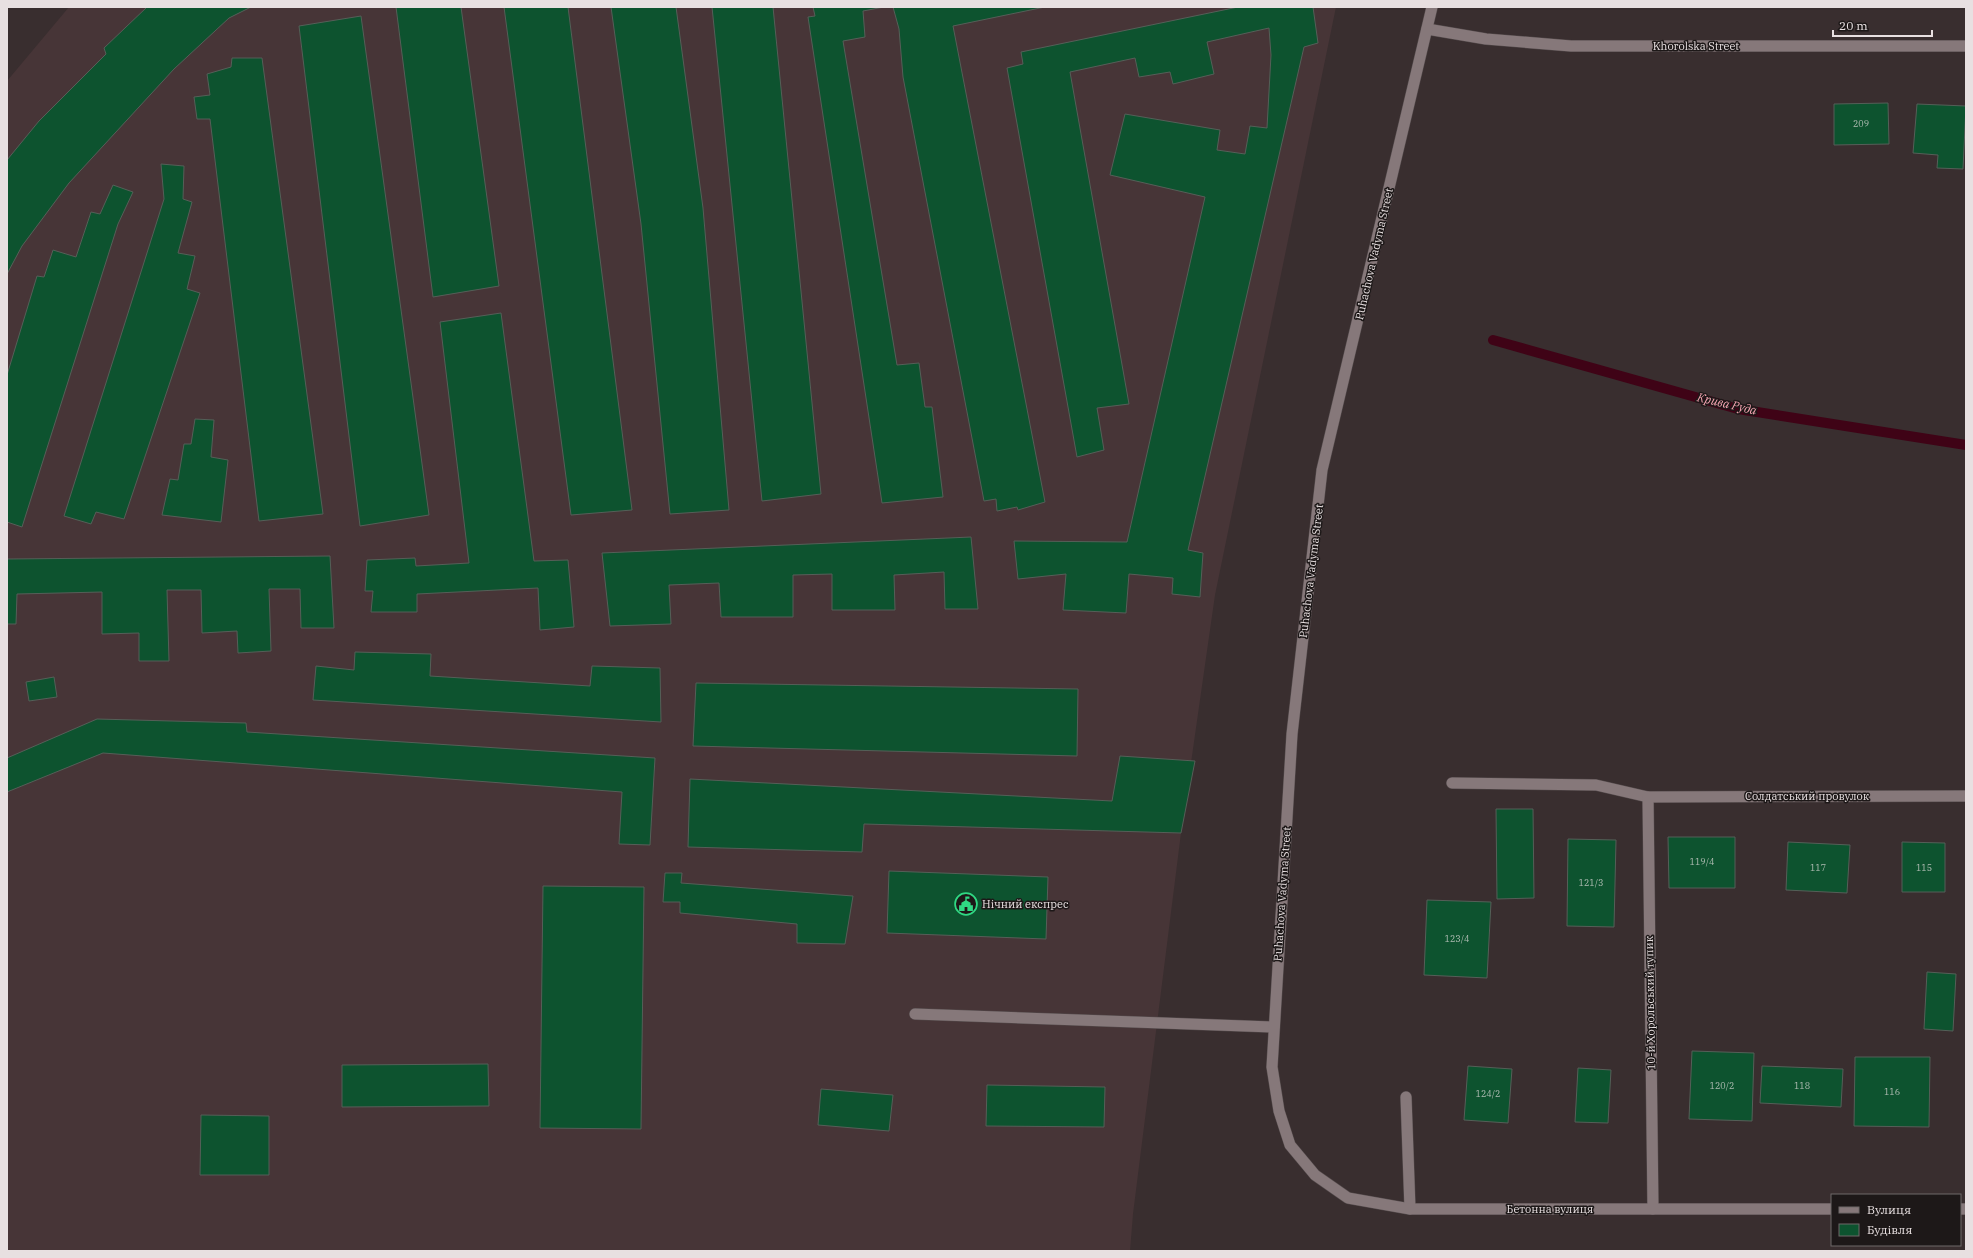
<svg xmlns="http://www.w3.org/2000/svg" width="1973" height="1258" viewBox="0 0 1973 1258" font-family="'IBM Plex Serif',serif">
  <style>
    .built { fill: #473537 }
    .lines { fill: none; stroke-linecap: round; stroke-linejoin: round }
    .stream { stroke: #3f0316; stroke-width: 10 }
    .building { fill: #0d532f; stroke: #555f58 }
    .service-casing { stroke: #544b4c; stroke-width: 12 }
    .minor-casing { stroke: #544b4c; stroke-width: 12 }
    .tertiary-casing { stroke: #544b4c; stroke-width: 12 }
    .service { stroke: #86787a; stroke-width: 11 }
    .minor { stroke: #86787a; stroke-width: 11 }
    .tertiary { stroke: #86787a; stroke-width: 11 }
    .labels { text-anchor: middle; stroke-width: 3; stroke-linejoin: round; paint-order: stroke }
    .number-label { font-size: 9px; fill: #b1bdb4 }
    .street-label { font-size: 11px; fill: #e8e0e1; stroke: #1d1818 }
    .poi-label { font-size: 11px; fill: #e8e0e1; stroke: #1d1818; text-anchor: start }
    .water-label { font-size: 12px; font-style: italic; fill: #f4a4b1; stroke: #1d1818 }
  </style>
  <rect width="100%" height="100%" fill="#392e2f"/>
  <!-- built -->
  <path class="built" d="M 69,7 L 1336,7 L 1215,595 L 1181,833 L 1133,1214 L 1130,1251 L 7,1251 L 7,81 Z"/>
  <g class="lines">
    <!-- stream -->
    <path class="stream" d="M 1493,340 L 1738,409 L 1966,445"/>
  </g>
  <!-- building -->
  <g class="building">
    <path d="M 147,7 L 251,7 L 229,18 L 174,69 L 69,183 L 22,246 L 7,274 L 7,160 L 39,121 L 106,54 L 104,48 Z"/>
    <path d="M 396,7 L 461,7 L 499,286 L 433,297 Z"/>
    <path d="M 504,7 L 568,7 L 632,510 L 571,515 Z"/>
    <path d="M 611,7 L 676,7 L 703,208 L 729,510 L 670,514 L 641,224 Z"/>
    <path d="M 712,7 L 773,7 L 821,494 L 762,501 Z"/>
    <path d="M 813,7 L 884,7 L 863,11 L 865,37 L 843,41 L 897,365 L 919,363 L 925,407 L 932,407 L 943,497 L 882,503 L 808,17 L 815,16 Z"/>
    <path d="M 893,7 L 1045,7 L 953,26 L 1045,502 L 1018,510 L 1017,507 L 997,511 L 996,499 L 984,501 L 903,77 L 899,29 Z"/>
    <path d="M 1238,7 L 1313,7 L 1318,43 L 1304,47 L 1188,550 L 1203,553 L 1200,597 L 1172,594 L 1173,578 L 1129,574 L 1126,613 L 1063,610 L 1066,574 L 1018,579 L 1014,541 L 1127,542 L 1205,197 L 1110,175 L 1125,114 L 1220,130 L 1217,150 L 1245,154 L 1250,126 L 1267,128 L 1271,55 L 1269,28 L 1207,42 L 1214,74 L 1173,84 L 1170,72 L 1139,77 L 1135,58 L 1070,72 L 1129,404 L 1097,408 L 1104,450 L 1077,457 L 1007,68 L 1023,64 L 1021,52 Z"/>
    <path d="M 361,16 L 429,515 L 360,526 L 299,26 Z"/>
    <path d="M 232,58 L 262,58 L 323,514 L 259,521 L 210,119 L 197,119 L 194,97 L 210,95 L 207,74 L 231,67 Z"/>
    <path d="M 1888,103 L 1889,144 L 1834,145 L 1834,104 Z"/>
    <path d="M 1917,104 L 1966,106 L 1963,169 L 1937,168 L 1938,155 L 1913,153 Z"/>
    <path d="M 161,164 L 184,166 L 183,199 L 192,202 L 178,253 L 195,256 L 187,289 L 200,293 L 124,519 L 96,512 L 91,524 L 64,516 L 164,199 Z"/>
    <path d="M 113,185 L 133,192 L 118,224 L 22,527 L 7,522 L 7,375 L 37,276 L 44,277 L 53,250 L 76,257 L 91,212 L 100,214 Z"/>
    <path d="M 501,313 L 534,561 L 568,560 L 574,627 L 540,630 L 538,588 L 417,594 L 417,612 L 371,612 L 373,591 L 365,591 L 367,560 L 415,558 L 416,566 L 469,563 L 440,322 Z"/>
    <path d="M 195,419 L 214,420 L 211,457 L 228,460 L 221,522 L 162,515 L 170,479 L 178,480 L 184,444 L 191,444 Z"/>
    <path d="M 971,537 L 978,609 L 945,609 L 944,572 L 894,575 L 895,610 L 832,610 L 832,574 L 793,575 L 793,617 L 721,617 L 719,583 L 669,585 L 671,624 L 610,626 L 602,553 Z"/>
    <path d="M 330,556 L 334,628 L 301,628 L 300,589 L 269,589 L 271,651 L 238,653 L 237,631 L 202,633 L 201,590 L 167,590 L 169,661 L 139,661 L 139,633 L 102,634 L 102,592 L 17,594 L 16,624 L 7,624 L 7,559 Z"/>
    <path d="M 355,652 L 431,654 L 430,676 L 590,686 L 592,666 L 660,668 L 661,722 L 313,700 L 316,666 L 354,670 Z"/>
    <path d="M 54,677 L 57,697 L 29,701 L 26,682 Z"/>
    <path d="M 696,683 L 1078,689 L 1077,756 L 693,746 Z"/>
    <path d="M 97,719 L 246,723 L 247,732 L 655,758 L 650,845 L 619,844 L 622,792 L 103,753 L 7,792 L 7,758 Z"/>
    <path d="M 1120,756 L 1195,761 L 1181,833 L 864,824 L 862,852 L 688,847 L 690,779 L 1112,801 Z"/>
    <path d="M 1496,809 L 1533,809 L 1534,898 L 1497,899 Z"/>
    <path d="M 1668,837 L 1735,837 L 1735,888 L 1669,888 Z"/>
    <path d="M 1568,839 L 1616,840 L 1614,927 L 1567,926 Z"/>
    <path d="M 1788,842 L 1850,845 L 1847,893 L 1786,890 Z"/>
    <path d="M 1902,842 L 1945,843 L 1945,892 L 1902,892 Z"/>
    <path d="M 889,871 L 1048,877 L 1046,939 L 887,933 Z"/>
    <path d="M 665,873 L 682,873 L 681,883 L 853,896 L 845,944 L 797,943 L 797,924 L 680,913 L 680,902 L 663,902 Z"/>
    <path d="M 543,886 L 644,887 L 641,1129 L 540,1128 Z"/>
    <path d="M 1427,900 L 1491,902 L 1487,978 L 1424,975 Z"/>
    <path d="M 1927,972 L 1956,974 L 1953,1031 L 1924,1029 Z"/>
    <path d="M 1692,1051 L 1754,1053 L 1752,1121 L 1689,1119 Z"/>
    <path d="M 1855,1057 L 1930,1057 L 1929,1127 L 1854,1126 Z"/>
    <path d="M 488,1064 L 489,1106 L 342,1107 L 342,1065 Z"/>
    <path d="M 1468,1066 L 1512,1069 L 1508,1123 L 1464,1120 Z"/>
    <path d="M 1762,1066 L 1843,1069 L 1841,1107 L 1760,1103 Z"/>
    <path d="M 1578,1068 L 1611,1070 L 1608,1123 L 1575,1122 Z"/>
    <path d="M 987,1085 L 1105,1087 L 1104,1127 L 986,1126 Z"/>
    <path d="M 821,1089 L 893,1095 L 889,1131 L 818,1125 Z"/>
    <path d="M 201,1115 L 269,1116 L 269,1175 L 200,1175 Z"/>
  </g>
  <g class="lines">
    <!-- service casing -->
    <g class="service-casing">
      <g id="service">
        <path d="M 1452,783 L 1596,785 L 1648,797"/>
        <path d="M 915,1014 L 1274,1027"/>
        <path d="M 1406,1097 L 1410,1209"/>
      </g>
    </g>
    <!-- minor casing -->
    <g class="minor-casing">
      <g id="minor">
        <path d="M 1427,29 L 1486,39 L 1571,46 L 1966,46"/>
        <path d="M 1653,1209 L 1648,797 L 1966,796"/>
      </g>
    </g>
    <!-- tertiary casing -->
    <g class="tertiary-casing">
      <g id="tertiary">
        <path d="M 1432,7 L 1322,470 L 1292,734 L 1272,1067 L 1279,1111 L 1290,1145 L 1315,1175 L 1348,1198 L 1410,1209 L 1832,1209"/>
        <path d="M 1960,1209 L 1966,1209"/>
      </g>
    </g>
    <!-- service -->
    <use href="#service" class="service"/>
    <!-- minor -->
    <use href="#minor" class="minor"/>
    <!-- tertiary -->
    <use href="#tertiary" class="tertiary"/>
  </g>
  <!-- icons -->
  <defs>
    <g id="civic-ring" transform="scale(1.15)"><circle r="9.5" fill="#1d1818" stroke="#30d883" stroke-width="1.5"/><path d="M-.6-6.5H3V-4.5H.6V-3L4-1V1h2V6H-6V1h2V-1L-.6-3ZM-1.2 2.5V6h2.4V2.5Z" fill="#30d883"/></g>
  </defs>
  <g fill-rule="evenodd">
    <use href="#civic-ring" x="966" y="904"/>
  </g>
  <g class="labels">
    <!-- number labels -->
    <g class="number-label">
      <text x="1861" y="127">209</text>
      <text x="1702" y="865">119/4</text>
      <text x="1818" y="871">117</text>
      <text x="1924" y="871">115</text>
      <text x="1591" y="886">121/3</text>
      <text x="1457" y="942">123/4</text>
      <text x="1722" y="1089">120/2</text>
      <text x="1802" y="1089">118</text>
      <text x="1892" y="1095">116</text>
      <text x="1488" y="1097">124/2</text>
    </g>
    <!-- street labels -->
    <g class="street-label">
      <text x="1696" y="50">Khorolska Street</text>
      <text transform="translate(1374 254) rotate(-77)" y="4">Puhachova Vadyma Street</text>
      <text transform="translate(1311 571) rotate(-83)" y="4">Puhachova Vadyma Street</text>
      <text x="1807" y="800">Солдатський провулок</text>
      <text transform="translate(1282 894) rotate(-86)" y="4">Puhachova Vadyma Street</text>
      <text transform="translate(1650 1003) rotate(-91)" y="4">10-й Хорольський тупик</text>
      <text x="1550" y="1213">Бетонна вулиця</text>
    </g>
    <!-- poi labels -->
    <g class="poi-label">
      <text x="982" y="908">Нічний експрес</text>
    </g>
    <!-- water labels -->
    <g class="water-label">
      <text transform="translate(1727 404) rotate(13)" y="4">Крива Руда</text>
    </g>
  </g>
  <!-- border -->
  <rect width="1973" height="1258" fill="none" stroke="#e8e0e1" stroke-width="16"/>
  <!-- legend -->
  <rect x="1831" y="1194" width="130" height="52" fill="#1d1818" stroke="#6e6868"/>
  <rect x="1839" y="1207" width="20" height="6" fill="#86787a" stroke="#6e6868"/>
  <text x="1867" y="1214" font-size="12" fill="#e8e0e1">Вулиця</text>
  <rect x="1839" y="1224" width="20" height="12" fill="#0d532f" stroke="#6e6868"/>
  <text x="1867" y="1234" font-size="12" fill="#e8e0e1">Будівля</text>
  <!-- scale -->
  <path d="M1833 30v6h99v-6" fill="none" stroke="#e8e0e1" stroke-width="2"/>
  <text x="1839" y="30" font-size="12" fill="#e8e0e1" stroke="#1d1818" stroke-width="3" paint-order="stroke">20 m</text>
</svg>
